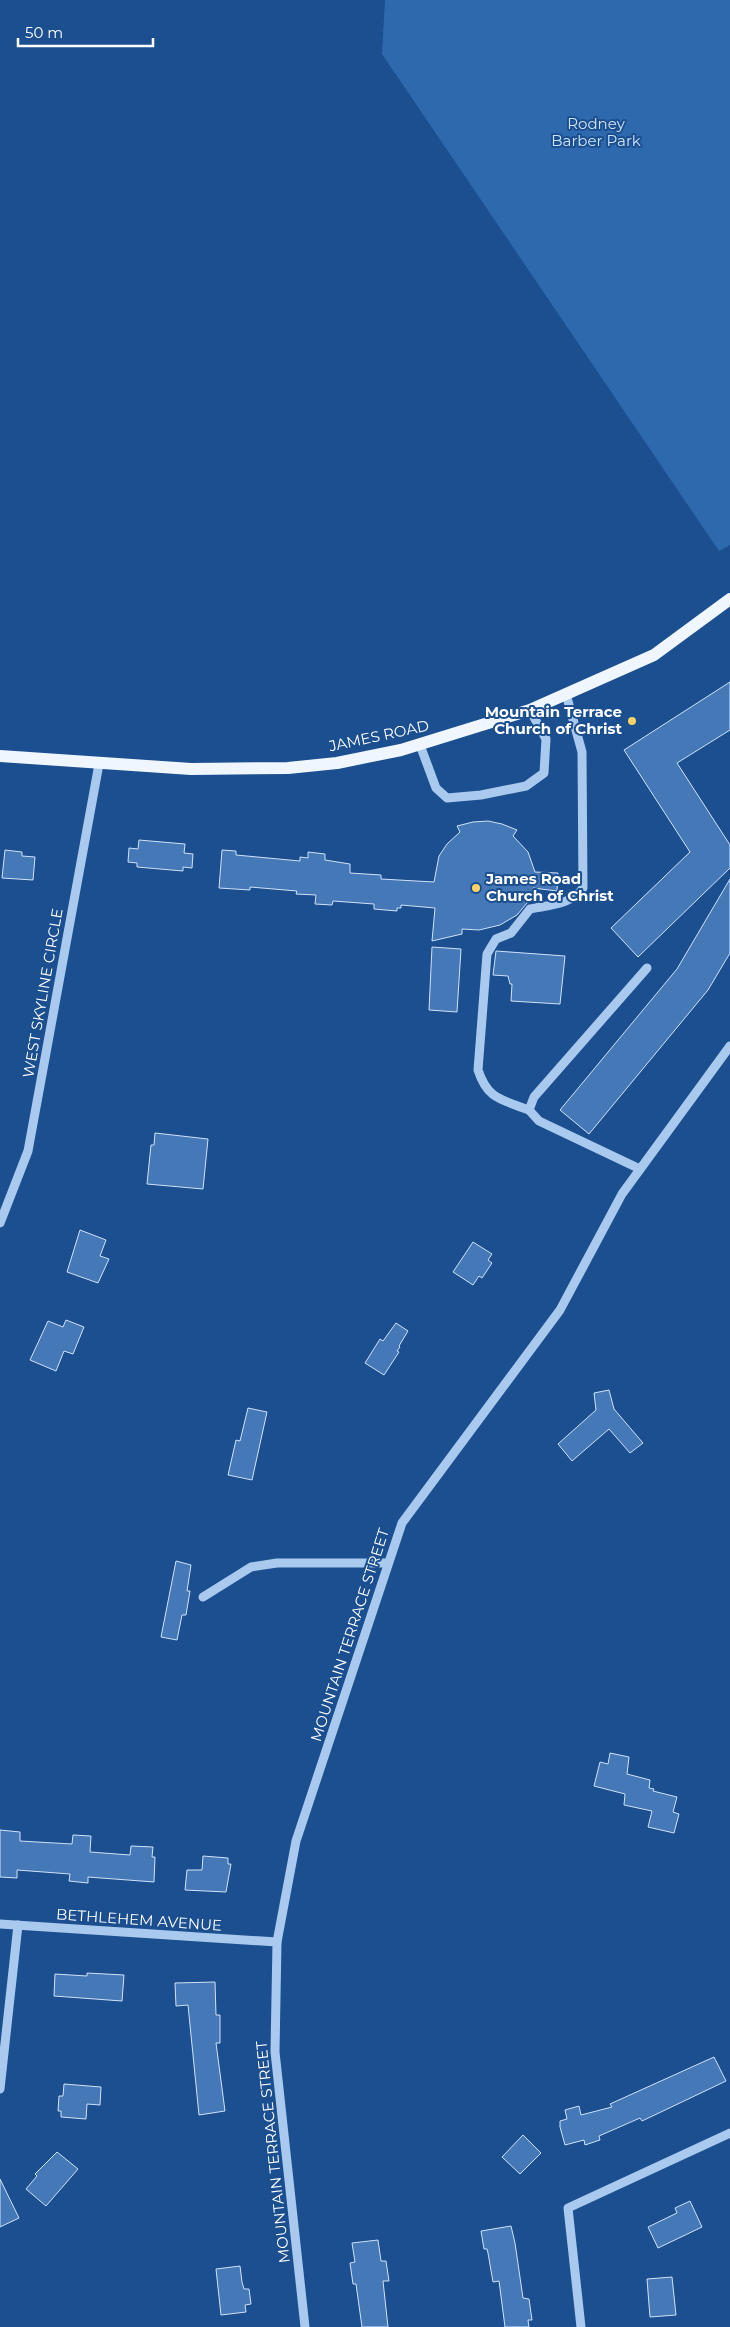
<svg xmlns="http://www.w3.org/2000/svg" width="730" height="2327" viewBox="0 0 730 2327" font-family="Montserrat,sans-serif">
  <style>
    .green { fill: #2e69ad }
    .building { fill: #4478b7; stroke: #cfe3fa }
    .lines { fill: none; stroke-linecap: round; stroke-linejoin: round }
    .minor { stroke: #a9c9ee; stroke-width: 9 }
    .major { stroke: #f0f6ff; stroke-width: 12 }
    .poi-dot { fill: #ffd166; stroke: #1b4f8f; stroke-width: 2 }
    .labels { text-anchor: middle; stroke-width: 4; stroke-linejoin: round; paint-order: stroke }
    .park-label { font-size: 15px; fill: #cfe3fa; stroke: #1b4f8f }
    .poi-label { font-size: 15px; font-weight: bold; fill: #fff; stroke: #1b4f8f; text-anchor: end }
    .street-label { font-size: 15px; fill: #fff; stroke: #1b4f8f }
  </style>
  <rect width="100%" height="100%" fill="#1b4f8f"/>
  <!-- green -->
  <path class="green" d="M 385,0 L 730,0 L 730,545 L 719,551 L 382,54 Z"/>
  <!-- building -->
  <g class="building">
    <path d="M 730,682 L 730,730 L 677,763 L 730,845 L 730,868 L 638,957 L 611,928 L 690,852 L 624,750 Z"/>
    <path d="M 488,821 L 502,824 L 517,830 L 513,836 L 528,852 L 535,872 L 558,873 L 557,891 L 533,888 L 532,897 L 517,915 L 500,925 L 479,930 L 462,929 L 462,934 L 432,941 L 435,908 L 401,905 L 401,908 L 397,908 L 397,911 L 374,909 L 374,904 L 333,901 L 332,905 L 315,904 L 316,895 L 296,894 L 297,891 L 250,887 L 250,890 L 219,888 L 222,850 L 236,851 L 236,855 L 300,861 L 300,857 L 308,858 L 308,852 L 325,854 L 325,860 L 350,864 L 350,873 L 381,875 L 381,879 L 434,882 L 439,856 L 447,844 L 460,832 L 457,826 L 473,822 Z"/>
    <path d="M 139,840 L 185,844 L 184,853 L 193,854 L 192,868 L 183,867 L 183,871 L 137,867 L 137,863 L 128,862 L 129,848 L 138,849 Z"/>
    <path d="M 5,850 L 22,852 L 22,856 L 35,857 L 33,880 L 2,878 Z"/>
    <path d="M 730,879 L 730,953 L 708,990 L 589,1134 L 560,1110 L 677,969 Z"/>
    <path d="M 432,947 L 461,949 L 457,1012 L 429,1010 Z"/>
    <path d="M 496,951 L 565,956 L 560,1004 L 511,1001 L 512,984 L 510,984 L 508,976 L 493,975 Z"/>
    <path d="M 155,1133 L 208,1139 L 203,1189 L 147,1184 L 151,1145 L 154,1145 Z"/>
    <path d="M 80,1230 L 106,1240 L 100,1256 L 109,1259 L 98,1283 L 67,1272 Z"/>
    <path d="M 473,1242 L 492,1254 L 488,1260 L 492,1263 L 482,1278 L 479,1276 L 473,1285 L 453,1272 Z"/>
    <path d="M 66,1320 L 84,1327 L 73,1354 L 64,1351 L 56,1371 L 30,1360 L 48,1321 L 63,1327 Z"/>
    <path d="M 396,1323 L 408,1331 L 399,1346 L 400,1347 L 397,1351 L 399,1352 L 384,1375 L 365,1363 L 380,1339 L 383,1341 Z"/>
    <path d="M 609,1390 L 614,1409 L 643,1443 L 630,1453 L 609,1429 L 572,1461 L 558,1444 L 596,1410 L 594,1393 Z"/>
    <path d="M 248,1408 L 267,1412 L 252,1480 L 228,1475 L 236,1440 L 240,1441 Z"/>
    <path d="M 176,1561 L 191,1565 L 187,1591 L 190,1591 L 186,1615 L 182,1615 L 177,1640 L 161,1637 Z"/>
    <path d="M 610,1753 L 629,1757 L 627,1774 L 650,1780 L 649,1788 L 654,1789 L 653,1791 L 677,1797 L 673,1812 L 679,1814 L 674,1833 L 648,1827 L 652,1811 L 624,1805 L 625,1794 L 594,1786 L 600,1762 L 608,1764 Z"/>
    <path d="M 0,1830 L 20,1832 L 20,1841 L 72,1844 L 73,1835 L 91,1836 L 90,1852 L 130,1855 L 131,1846 L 153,1847 L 152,1857 L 155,1857 L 154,1882 L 88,1877 L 88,1883 L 69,1881 L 70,1874 L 17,1870 L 17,1878 L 0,1877 Z"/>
    <path d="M 203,1856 L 228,1858 L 228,1864 L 231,1864 L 226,1892 L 185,1890 L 187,1870 L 202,1870 Z"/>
    <path d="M 87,1973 L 124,1975 L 122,2001 L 54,1996 L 55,1974 L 87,1976 Z"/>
    <path d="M 215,1982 L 216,2015 L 220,2015 L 220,2043 L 216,2043 L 225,2111 L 199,2115 L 188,2005 L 176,2006 L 175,1983 Z"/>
    <path d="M 714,2057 L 726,2081 L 642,2121 L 640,2118 L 599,2136 L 600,2140 L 585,2145 L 584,2140 L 565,2145 L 560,2127 L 560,2121 L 567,2119 L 565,2110 L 579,2106 L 581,2115 L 612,2107 L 610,2104 Z"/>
    <path d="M 64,2084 L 101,2087 L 100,2105 L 87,2104 L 86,2119 L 61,2117 L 61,2111 L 58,2111 L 59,2096 L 63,2096 Z"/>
    <path d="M 523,2135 L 541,2153 L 520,2174 L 502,2157 Z"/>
    <path d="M 57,2152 L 78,2169 L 46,2206 L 26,2189 L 37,2176 L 35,2174 Z"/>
    <path d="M 0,2179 L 19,2218 L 0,2227 Z"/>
    <path d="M 690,2201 L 702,2227 L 658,2248 L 648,2227 L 677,2213 L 675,2208 Z"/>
    <path d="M 511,2226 L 515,2243 L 523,2298 L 529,2299 L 532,2320 L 528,2320 L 529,2327 L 505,2327 L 499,2281 L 493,2282 L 488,2253 L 487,2249 L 484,2249 L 481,2231 Z"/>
    <path d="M 378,2240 L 381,2261 L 386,2261 L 389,2281 L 383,2281 L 388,2327 L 362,2327 L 356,2284 L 353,2284 L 350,2263 L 355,2262 L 352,2243 Z"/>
    <path d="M 240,2266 L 242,2282 L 244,2289 L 249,2289 L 251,2304 L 245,2305 L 246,2312 L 221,2315 L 216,2269 Z"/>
    <path d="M 672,2277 L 676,2315 L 650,2317 L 647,2279 Z"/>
  </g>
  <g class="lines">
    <!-- minor -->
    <g class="minor">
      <path d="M 420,745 L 436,788 L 447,798 L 481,795 L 526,786 L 544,773 L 546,739 L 530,710"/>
      <path d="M 529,1110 C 501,1099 488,1100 478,1070 L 487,954 L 496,939 L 511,933 L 530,909 C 549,905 571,905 583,888 L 582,752 L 566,694"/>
      <path d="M 640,1169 L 539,1121 L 529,1110 L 534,1097 L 647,968"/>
      <path d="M 0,1223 L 28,1151 L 99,764"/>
      <path d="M 203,1597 L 251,1567 L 277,1563 L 388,1563"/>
      <path d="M 0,1924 L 277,1942"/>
      <path d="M 0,2089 L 18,1925"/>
      <path d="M 305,2327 L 275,2052 L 277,1942 L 296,1841 L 402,1523 L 560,1310 L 622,1194 L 730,1046"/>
      <path d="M 581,2327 L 568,2208 L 730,2133"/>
    </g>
    <!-- major -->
    <path class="major" d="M 0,756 L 191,769 L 288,768 L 337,763 L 401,750 L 530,710 L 654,655 L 730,599"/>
  </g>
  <!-- markers -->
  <g class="poi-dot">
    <circle cx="632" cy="721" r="5"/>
    <circle cx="476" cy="888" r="5"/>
  </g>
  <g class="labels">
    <!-- park labels -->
    <g class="park-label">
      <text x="596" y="129">Rodney<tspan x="596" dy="17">Barber Park</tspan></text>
    </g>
    <!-- poi labels -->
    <g class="poi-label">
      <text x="622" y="717">Mountain Terrace<tspan x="622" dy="17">Church of Christ</tspan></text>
      <text x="486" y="884" text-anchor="start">James Road<tspan x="486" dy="17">Church of Christ</tspan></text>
    </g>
    <!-- street labels -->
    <g class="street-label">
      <text transform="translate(379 736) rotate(-12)" y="5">JAMES ROAD</text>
      <text transform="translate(43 993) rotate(-80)" y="5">WEST SKYLINE CIRCLE</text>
      <text transform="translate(350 1635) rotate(-72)" y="5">MOUNTAIN TERRACE STREET</text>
      <text transform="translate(139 1920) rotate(4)" y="5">BETHLEHEM AVENUE</text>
      <text transform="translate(273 2152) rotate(-96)" y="5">MOUNTAIN TERRACE STREET</text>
    </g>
  </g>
  <!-- scale -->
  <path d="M18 38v8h135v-8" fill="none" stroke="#ffffff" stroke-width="2.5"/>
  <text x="25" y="38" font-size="15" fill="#ffffff" stroke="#1b4f8f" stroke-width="4" paint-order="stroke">50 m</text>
</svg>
